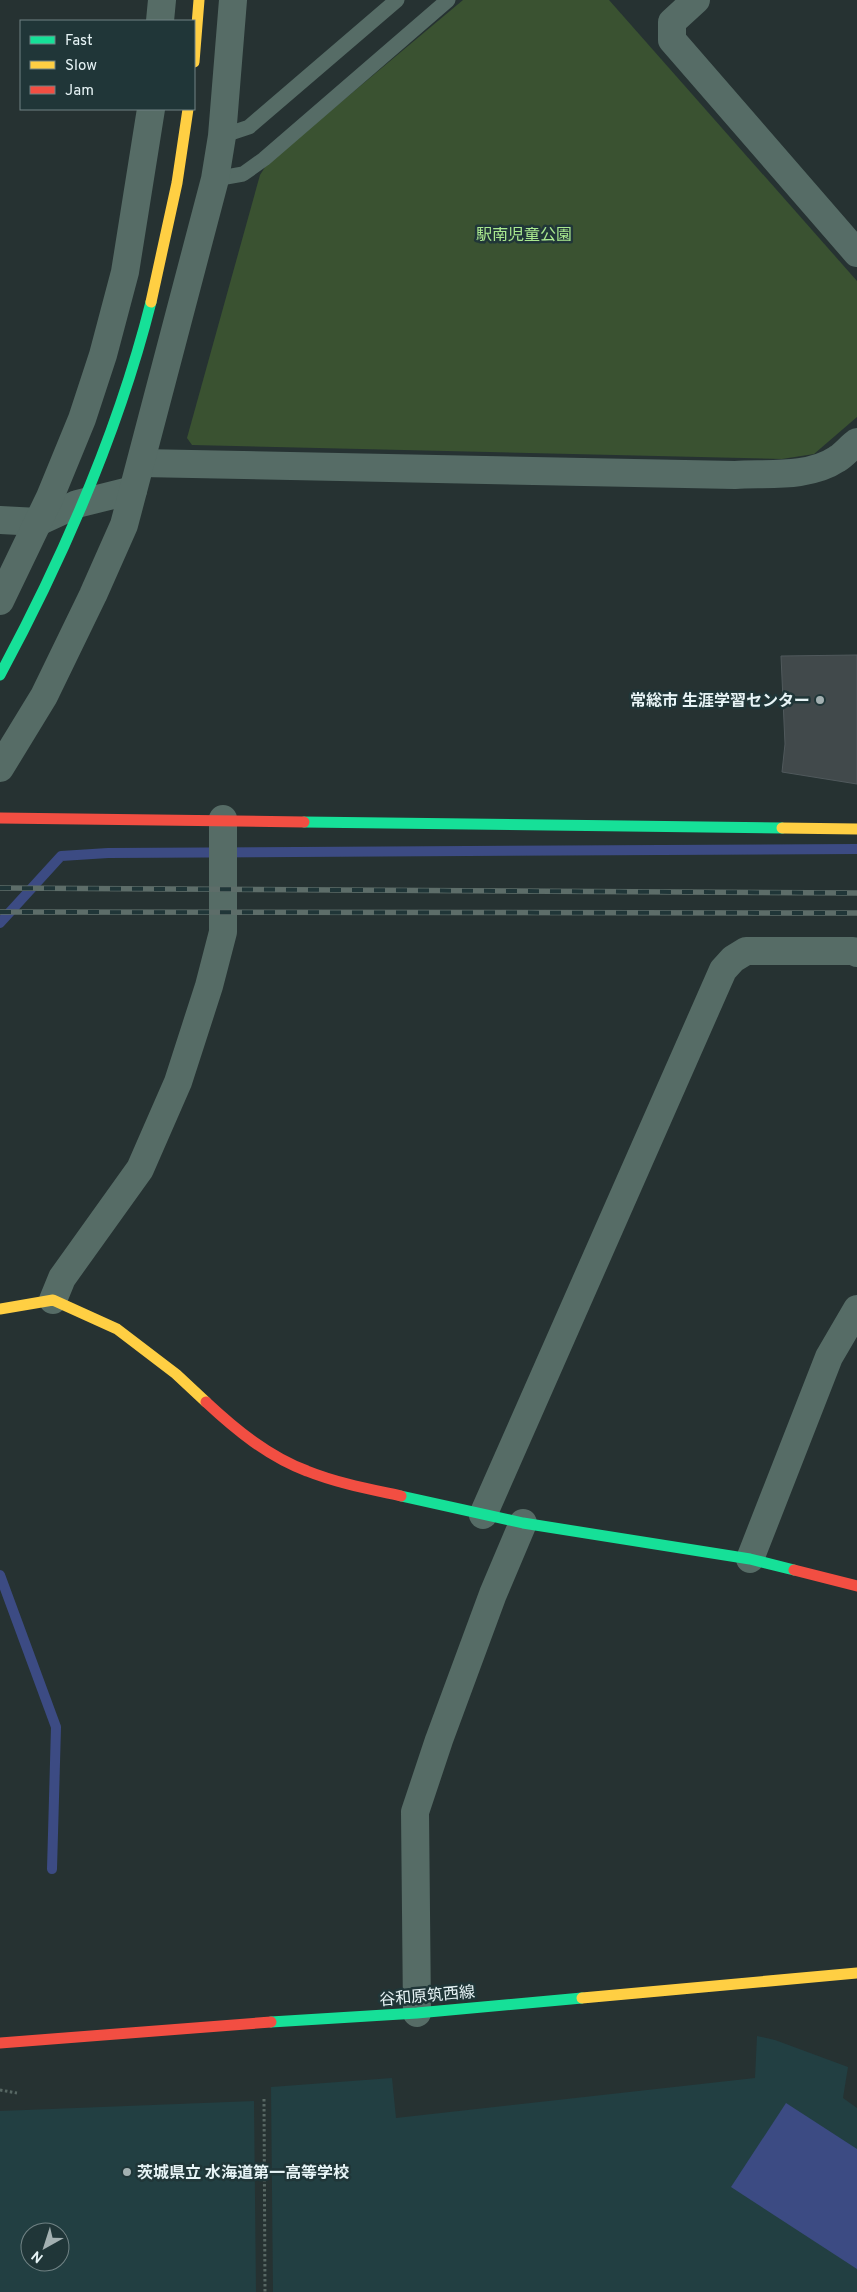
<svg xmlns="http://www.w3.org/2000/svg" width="857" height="2292" viewBox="0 0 857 2292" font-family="Overpass,'Noto Sans JP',sans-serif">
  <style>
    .built { fill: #223f42; fill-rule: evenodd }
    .green { fill: #3a5231 }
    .water { fill: #3c4b83 }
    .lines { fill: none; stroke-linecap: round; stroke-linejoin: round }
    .stream { stroke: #3c4b83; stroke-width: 10 }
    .building { fill: #41494b; stroke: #50595c }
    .path { stroke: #586864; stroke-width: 3; stroke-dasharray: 2.5 2.5; stroke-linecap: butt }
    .lane { stroke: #566c66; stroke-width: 15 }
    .street { stroke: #566c66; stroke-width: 28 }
    .fast { stroke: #16e098; stroke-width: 11 }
    .slow { stroke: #ffcf43; stroke-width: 11 }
    .jam { stroke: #f24e42; stroke-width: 11 }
    .rail-casing { stroke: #5d6d69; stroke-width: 5.5 }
    .rail { stroke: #203638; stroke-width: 4; stroke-dasharray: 11; stroke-linecap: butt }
    .poi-dot { fill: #a3b0b1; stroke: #203638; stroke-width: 2 }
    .labels { text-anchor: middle; stroke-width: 5; stroke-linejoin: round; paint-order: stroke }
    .park-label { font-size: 16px; fill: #a9e88f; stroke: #203638 }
    .poi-label { font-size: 16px; font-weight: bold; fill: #e7f4f6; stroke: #203638; text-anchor: end }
    .street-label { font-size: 16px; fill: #e7f4f6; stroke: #203638 }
  </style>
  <rect width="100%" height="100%" fill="#263232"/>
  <!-- built -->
  <g class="built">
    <path d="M 757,2036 L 775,2040 L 848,2067 L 843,2098 L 857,2108 L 857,2292 L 273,2292 L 271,2087 L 392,2078 L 396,2118 L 755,2078 Z"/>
    <path d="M 254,2101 L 256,2292 L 0,2292 L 0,2111 ZM 30,2232 L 60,2232 L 60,2262 L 30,2262 Z"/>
  </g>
  <!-- green -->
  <path class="green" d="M 463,0 L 609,0 L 857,281 L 857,417 L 814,454 L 782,459 L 192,445 L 187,438 L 260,175 L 267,164 Z"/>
  <!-- water -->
  <path class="water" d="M 786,2103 L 857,2149 L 857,2269 L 731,2187 Z"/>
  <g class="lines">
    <!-- stream -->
    <g class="stream">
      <path d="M 0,923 L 61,856 L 108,853 L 857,849"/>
      <path d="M 0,1575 L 56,1727 L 52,1869"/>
    </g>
  </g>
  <!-- building -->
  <path class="building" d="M 857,655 L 857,784 L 782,772 L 785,744 L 781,656 Z"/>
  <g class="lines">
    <!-- path -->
    <g class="path">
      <path d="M 0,2090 L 17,2093"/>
      <path d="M 264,2099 L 265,2292"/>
    </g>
    <!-- lane -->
    <g class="lane">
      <path d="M 222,136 L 249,127 L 397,0"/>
      <path d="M 215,179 L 243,174 L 264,159 L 448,0"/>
    </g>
    <!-- street -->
    <g class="street">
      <path d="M 696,0 L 672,22 L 672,40 L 857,253"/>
      <path d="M 160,21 L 162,0"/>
      <path d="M 141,463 L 735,475 C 766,473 809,478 837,459 C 844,455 850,447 857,442"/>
      <path d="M 0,520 L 38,522 L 77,504 L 133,490"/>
      <path d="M 0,601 L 50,497 L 82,419 L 103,355 L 125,272 L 151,109"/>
      <path d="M 0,768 L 44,696 L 93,595 L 124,525 L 215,179 L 222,136 L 233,0"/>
      <path d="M 53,1300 L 62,1278 L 140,1169 L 178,1082 L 209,986 L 223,932 L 223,819"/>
      <path d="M 483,1515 L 723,970 L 733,959 L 746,951 L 853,951 L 857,953"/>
      <path d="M 750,1559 L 829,1357 L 857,1309"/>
      <path d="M 417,2013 L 415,1812 L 439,1740 L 493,1594 L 523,1523"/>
    </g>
    <!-- fast -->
    <g class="fast">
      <path d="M 0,675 C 64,556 118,433 151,302"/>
      <path d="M 304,822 L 782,828"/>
      <path d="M 401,1496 L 523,1523 L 750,1559 L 794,1570"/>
      <path d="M 271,2022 L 417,2013 L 582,1998"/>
    </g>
    <!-- slow -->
    <g class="slow">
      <path d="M 194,62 L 199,0"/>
      <path d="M 151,302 L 177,183 L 188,109"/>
      <path d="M 782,828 L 857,829"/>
      <path d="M 0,1309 L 53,1300 L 117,1329 L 176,1374 L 206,1402"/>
      <path d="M 582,1998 L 857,1973"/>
    </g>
    <!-- jam -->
    <g class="jam">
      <path d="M 0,818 L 304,822"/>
      <path d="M 206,1402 C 236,1430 269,1457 307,1471 C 337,1483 369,1489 401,1496"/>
      <path d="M 794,1570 L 857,1586"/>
      <path d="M 0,2043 L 271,2022"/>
    </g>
    <!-- rail casing -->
    <g class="rail-casing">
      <g id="rail">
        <path d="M 0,888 L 857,893"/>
        <path d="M 0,912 L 857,913"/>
      </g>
    </g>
    <!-- rail -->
    <use href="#rail" class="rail"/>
  </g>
  <!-- markers -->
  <g class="poi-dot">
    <circle cx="820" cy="700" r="5"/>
    <circle cx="127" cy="2172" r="5"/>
  </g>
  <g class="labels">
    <!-- park labels -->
    <g class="park-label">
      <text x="524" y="240">駅南児童公園</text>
    </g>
    <!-- poi labels -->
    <g class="poi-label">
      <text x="810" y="706">常総市 生涯学習センター</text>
      <text x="137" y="2178" text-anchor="start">茨城県立 水海道第一高等学校</text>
    </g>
    <!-- street labels -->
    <g class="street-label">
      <text transform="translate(427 1995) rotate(-5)" y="6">谷和原筑西線</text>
    </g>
  </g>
  <!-- legend -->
  <rect x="20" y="20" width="175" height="90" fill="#203638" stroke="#708284"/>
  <rect x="30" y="36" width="25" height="8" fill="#16e098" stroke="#708284"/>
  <text x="65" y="45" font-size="15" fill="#e7f4f6">Fast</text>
  <rect x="30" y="61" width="25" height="8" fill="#ffcf43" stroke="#708284"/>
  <text x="65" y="70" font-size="15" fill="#e7f4f6">Slow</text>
  <rect x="30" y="86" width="25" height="8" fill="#f24e42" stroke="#708284"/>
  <text x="65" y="95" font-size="15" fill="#e7f4f6">Jam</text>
  <!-- north arrow -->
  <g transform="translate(45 2247) rotate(219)"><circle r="24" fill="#203638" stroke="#708284"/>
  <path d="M0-4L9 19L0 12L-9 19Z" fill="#a3b0b1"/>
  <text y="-8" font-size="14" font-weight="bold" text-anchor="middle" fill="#e7f4f6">N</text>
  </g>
</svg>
